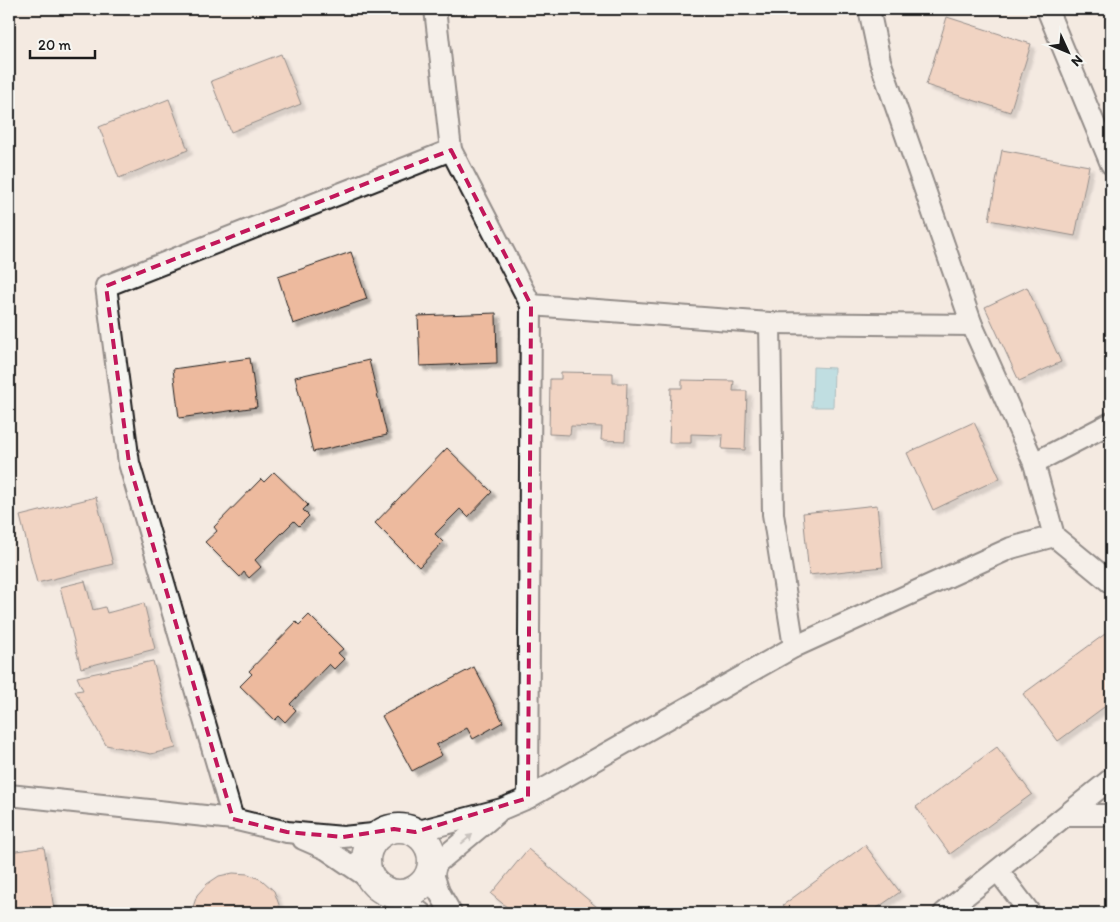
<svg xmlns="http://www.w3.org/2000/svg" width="1120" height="922" viewBox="0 0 1120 922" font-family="Itim,sans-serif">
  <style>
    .water { fill: #82d0e1; stroke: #598892 }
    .building { fill: #edba9e; stroke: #1c1c1c; filter: url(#shadow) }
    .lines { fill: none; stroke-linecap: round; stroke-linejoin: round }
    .street-casing { stroke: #1c1c1c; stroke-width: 24 }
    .secondary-casing { stroke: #1c1c1c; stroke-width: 31 }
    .street { stroke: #f6f6f2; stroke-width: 20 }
    .secondary { stroke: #f6f6f2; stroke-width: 28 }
    .oneway { fill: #949492 }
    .marked { fill: none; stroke: #c2185b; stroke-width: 4; stroke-dasharray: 10 6; stroke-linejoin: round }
  </style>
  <defs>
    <filter id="shadow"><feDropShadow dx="4.5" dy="4.5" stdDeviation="1" flood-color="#0004"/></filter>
  </defs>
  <rect width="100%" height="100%" fill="#f4eae1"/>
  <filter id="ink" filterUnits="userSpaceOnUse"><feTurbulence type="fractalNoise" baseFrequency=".02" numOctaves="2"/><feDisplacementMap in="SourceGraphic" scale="10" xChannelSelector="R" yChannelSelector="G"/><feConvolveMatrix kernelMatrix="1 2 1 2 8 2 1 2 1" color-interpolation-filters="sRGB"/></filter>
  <g filter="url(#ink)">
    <!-- water -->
    <path class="water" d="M 813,367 L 834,368 L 833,407 L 812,407 Z"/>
    <!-- building -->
    <g class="building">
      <path d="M 947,17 L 1031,44 L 1010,112 L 926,85 Z"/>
      <path d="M 281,54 L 301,104 L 231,132 L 211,81 Z"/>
      <path d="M 169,99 L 188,150 L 119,178 L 99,127 Z"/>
      <path d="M 1002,150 L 1089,166 L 1075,236 L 989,220 Z"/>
      <path d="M 351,252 L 367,299 L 293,324 L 278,277 Z"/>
      <path d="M 1027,287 L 1061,362 L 1019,381 L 985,307 Z"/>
      <path d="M 496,313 L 497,363 L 420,366 L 418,316 Z"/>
      <path d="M 250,358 L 257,407 L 179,418 L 173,369 Z"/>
      <path d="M 369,360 L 387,435 L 313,452 L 295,377 Z"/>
      <path d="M 561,372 L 613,373 L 613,383 L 627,383 L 625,441 L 601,440 L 602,427 L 571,426 L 570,435 L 549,434 L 550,379 L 561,379 Z"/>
      <path d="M 682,380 L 734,381 L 733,391 L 747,391 L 745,450 L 722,449 L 723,435 L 691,434 L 691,443 L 669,443 L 671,388 L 682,388 Z"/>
      <path d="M 974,422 L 1000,478 L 933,510 L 907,453 Z"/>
      <path d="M 447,448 L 492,492 L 468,517 L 460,509 L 435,534 L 443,542 L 419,567 L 375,523 Z"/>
      <path d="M 274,472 L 308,505 L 303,510 L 309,516 L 299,526 L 294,521 L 255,560 L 261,567 L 249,578 L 244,572 L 240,577 L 205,542 L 217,531 L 214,527 L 261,479 L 264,482 Z"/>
      <path d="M 96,497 L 113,564 L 37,583 L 20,516 Z"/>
      <path d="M 877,505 L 883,567 L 809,575 L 803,513 Z"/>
      <path d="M 85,581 L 93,610 L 105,607 L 107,613 L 144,603 L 155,649 L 81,668 L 60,587 Z"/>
      <path d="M 309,615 L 343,649 L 338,653 L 344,659 L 334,669 L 329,664 L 290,704 L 296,710 L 285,722 L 279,716 L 275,720 L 240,686 L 252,674 L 249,671 L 296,622 L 299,625 Z"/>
      <path d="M 1105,634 L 1111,643 L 1111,702 L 1058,741 L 1023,694 Z"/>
      <path d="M 153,661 L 176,748 L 151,754 L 106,745 L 75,691 L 83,690 L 77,677 Z"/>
      <path d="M 474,667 L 503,722 L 473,739 L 467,728 L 436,745 L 442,755 L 412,771 L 382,716 Z"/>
      <path d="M 997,747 L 1032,794 L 950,854 L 916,807 Z"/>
      <path d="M 865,845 L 900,892 L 870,913 L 790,913 L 783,905 Z"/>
      <path d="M 44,847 L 54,909 L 27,913 L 9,913 L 9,852 Z"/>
      <path d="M 528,849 L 604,913 L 514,913 L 491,894 Z"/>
      <path d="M 233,873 L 248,874 L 262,880 L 274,891 L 282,913 L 191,913 L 197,895 L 207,884 L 219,876 Z"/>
    </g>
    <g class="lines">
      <!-- street casing -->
      <g class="street-casing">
        <g id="street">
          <path d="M 435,9 L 451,150 L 531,305 L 528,798"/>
          <path d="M 869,9 L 880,61 L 972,325 L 1034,463 L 1054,536 L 1111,583"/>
          <path d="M 1047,9 L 1111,164"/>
          <path d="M 531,305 L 770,323 L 972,325"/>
          <path d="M 770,323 L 773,514 L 794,647"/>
          <path d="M 1034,463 L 1111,423"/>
          <path d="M 9,795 L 233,819 L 287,832 L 343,837 L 383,833"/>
          <path d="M 1067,815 L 1111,815"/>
          <path d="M 233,819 L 129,463 L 106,286 L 451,150"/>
          <path d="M 415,832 L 502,809 L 528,798 L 794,647 L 1011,548 L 1054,536"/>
          <path d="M 303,839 L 326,849 L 373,881"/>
          <path d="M 998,871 L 1030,913"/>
          <path d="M 390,893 L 421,913"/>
          <path d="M 451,913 L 439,892 L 431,868 L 497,813"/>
          <path d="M 944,913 L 1111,779"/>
        </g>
      </g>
      <!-- secondary casing -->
      <g class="secondary-casing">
        <circle id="secondary" cx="399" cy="861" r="33"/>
      </g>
      <!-- street -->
      <use href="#street" class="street"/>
      <!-- secondary -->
      <use href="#secondary" class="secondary"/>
    </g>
    <!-- one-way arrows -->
    <defs><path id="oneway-solid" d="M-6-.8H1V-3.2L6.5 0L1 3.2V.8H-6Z" transform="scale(1.25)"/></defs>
    <use class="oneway" href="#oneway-solid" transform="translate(467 839) rotate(-40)"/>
  </g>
  <!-- marked area -->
  <path d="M0 0H1120V922H0ZM 451,150 L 531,305 L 528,798 L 415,832 L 394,829 L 343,837 L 287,832 L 233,819 L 129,463 L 106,286 Z" fill="#f4eae1" fill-opacity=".55" fill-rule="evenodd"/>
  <path class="marked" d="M 451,150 L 531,305 L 528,798 L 415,832 L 394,829 L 343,837 L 287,832 L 233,819 L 129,463 L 106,286 Z"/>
  <!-- margin -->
  <rect width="1120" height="922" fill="none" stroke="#f6f6f2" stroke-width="30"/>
  <rect x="15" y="15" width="1090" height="892" fill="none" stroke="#1c1c1c" stroke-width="2" filter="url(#ink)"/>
  <!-- north arrow -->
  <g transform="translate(1068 52) rotate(134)" stroke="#f6f6f2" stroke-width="4" paint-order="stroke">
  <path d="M0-4L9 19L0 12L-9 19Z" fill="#1c1c1c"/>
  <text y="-8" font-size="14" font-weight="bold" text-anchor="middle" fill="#1c1c1c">N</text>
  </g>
  <!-- scale -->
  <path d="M30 50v8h65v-8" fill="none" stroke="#1c1c1c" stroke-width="2.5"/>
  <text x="38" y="50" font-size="15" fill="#1c1c1c" stroke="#f6f6f2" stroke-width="4" paint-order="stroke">20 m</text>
</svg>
